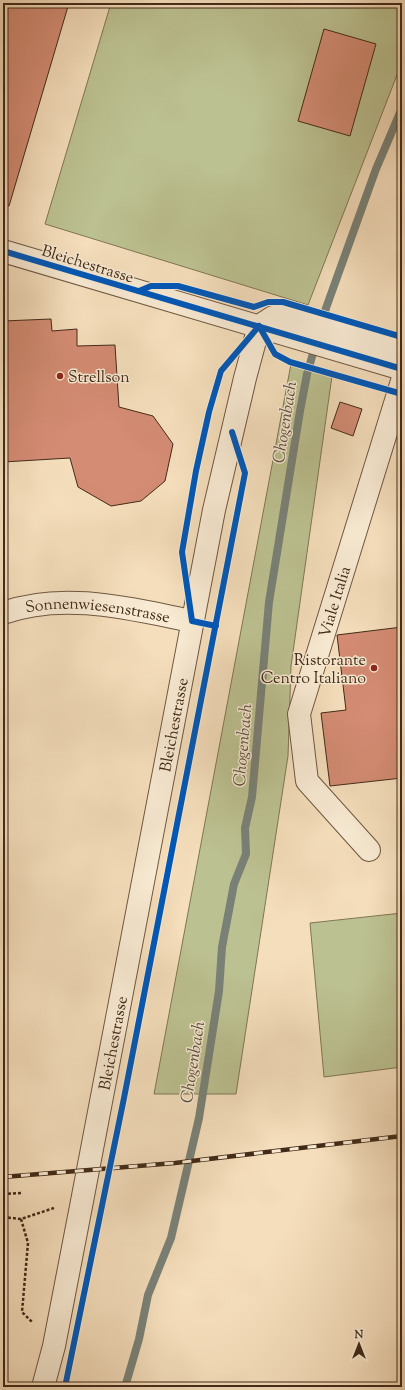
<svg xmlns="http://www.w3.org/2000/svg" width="405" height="1390" viewBox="0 0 405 1390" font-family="'Sorts Mill Goudy',serif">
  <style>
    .green { fill: #bcc191; stroke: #7f7654 }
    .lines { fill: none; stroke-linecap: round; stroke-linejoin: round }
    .stream { stroke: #798177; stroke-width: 8 }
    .building { fill: #d48c74; stroke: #422a18 }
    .minor-casing { stroke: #6f5741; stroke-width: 24 }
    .path { stroke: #422a18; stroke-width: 2.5; stroke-dasharray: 3 2; stroke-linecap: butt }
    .minor { stroke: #f8ead3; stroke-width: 22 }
    .rail-casing { stroke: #422a18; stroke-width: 4.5 }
    .rail { stroke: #f8ead3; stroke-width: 3; stroke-dasharray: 9; stroke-linecap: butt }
    .cycleway-casing { stroke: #f8ead3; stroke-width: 8 }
    .cycleway { stroke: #0057b8; stroke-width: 6 }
    .poi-dot { fill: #8f2418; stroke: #f8ead3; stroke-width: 1.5 }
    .labels { text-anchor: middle; stroke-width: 3; stroke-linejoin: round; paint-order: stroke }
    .street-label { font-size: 16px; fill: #422a18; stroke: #f8ead3 }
    .poi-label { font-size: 16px; fill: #422a18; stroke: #f8ead3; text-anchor: start }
    .water-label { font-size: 17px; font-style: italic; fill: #594e40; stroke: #f8ead3 }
  </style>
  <rect width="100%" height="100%" fill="#f5debc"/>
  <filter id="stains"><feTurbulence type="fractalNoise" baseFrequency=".005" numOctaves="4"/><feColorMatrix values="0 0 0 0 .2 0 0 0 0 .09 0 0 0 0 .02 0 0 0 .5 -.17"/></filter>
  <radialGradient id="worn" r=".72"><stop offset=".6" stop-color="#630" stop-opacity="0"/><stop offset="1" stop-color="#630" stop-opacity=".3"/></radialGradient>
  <!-- green -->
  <g class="green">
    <path d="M 111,3 L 402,3 L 402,62 L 308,305 L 45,224 Z"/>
    <path d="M 291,364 L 332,376 L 291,666 L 288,756 L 236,1094 L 154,1094 Z"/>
    <path d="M 402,913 L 402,1067 L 324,1077 L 310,923 Z"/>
  </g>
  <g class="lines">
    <!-- stream -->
    <g class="stream">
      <path d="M 321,325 L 326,308 L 376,169 L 402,108"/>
      <path d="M 125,1387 L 139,1339 L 148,1295 L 171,1238 L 199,1118 L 219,991 L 222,947 L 234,884 L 246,854 L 245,828 L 252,797 L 269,602 L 300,411 L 307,374 L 316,343"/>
    </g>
  </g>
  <!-- building -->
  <g class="building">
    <path d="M 3,3 L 69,3 L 9,206 L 3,205 Z"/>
    <path d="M 324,29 L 376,44 L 350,136 L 298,121 Z"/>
    <path d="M 51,319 L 52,331 L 77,329 L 77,346 L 115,345 L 119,407 L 153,416 L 173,444 L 165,481 L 141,501 L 111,506 L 78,487 L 70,458 L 3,462 L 3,321 Z"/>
    <path d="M 340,402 L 362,409 L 353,436 L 331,428 Z"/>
    <path d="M 402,627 L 402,778 L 330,786 L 321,713 L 346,710 L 337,635 Z"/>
  </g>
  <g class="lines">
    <!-- minor casing -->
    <g class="minor-casing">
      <g id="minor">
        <path d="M 3,251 L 402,369"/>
        <path d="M 259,326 L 273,317 L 287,316 L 402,350"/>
        <path id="s1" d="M 3,613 C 64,591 131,609 192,621"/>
        <path id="s2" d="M 369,850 L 307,781 L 299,714 L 402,381"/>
        <path id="s3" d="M 43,1387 L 54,1346 L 83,1196 L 214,510 L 245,378 L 259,326"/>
      </g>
    </g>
    <!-- path -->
    <g class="path">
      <path d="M 398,3 L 402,9"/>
      <path d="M 3,1194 L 22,1193"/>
      <path d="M 3,1217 L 21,1219 L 54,1208"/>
      <path d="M 21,1219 L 28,1243 L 22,1312 L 32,1322"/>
    </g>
    <!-- minor -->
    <use href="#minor" class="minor"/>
    <!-- rail casing -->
    <g class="rail-casing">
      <path id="rail" d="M 3,1177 L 175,1163 L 402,1136"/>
    </g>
    <!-- rail -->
    <use href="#rail" class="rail"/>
    <!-- cycleway casing -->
    <g class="cycleway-casing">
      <g id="cycleway">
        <path d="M 3,251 L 402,369"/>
        <path d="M 139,291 L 151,286 L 178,286 L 254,307 L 268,302 L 283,302 L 402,337"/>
        <path d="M 259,326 L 275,354 L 290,362 L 402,394"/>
        <path d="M 216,626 L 192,621 L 182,552 L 196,471 L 209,412 L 221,371 L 259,326"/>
        <path d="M 65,1387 L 124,1098 L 245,473 L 232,432"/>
      </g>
    </g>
    <!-- cycleway -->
    <use href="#cycleway" class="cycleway"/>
  </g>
  <!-- markers -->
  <g class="poi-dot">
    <circle cx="60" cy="376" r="4"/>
    <circle cx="374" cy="668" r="4"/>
  </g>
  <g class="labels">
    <!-- street labels -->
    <g class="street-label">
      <text transform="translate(88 263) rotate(17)" y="6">Bleichestrasse</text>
      <text dy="6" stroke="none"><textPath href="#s2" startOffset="278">Viale Italia</textPath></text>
      <text dy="6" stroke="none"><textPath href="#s1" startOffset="96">Sonnenwiesenstrasse</textPath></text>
      <text dy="6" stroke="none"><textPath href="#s3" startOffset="675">Bleichestrasse</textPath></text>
      <text dy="6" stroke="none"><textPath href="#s3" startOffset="351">Bleichestrasse</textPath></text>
    </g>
    <!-- poi labels -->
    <g class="poi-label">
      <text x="68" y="382">Strellson</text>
      <text x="366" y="665" text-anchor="end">Ristorante<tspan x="366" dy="18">Centro Italiano</tspan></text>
    </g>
    <!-- water labels -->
    <g class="water-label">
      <text transform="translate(284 422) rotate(-81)" y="6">Chogenbach</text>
      <text transform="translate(242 745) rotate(-85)" y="6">Chogenbach</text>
      <text transform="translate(192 1062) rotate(-81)" y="6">Chogenbach</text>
    </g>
  </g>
  <!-- margin -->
  <rect width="405" height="1390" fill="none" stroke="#f5debc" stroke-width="16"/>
  <rect x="4" y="4" width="397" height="1382" fill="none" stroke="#422a18" stroke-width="2"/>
  <rect x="8" y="8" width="389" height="1374" fill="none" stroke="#422a18"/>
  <!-- north arrow -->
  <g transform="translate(359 1344)" stroke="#f8ead3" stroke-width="3" paint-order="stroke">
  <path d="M0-3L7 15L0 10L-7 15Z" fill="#422a18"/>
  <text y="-6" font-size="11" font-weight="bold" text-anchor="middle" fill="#422a18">N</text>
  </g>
  <rect width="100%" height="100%" filter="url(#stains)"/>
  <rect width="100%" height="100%" fill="url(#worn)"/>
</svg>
